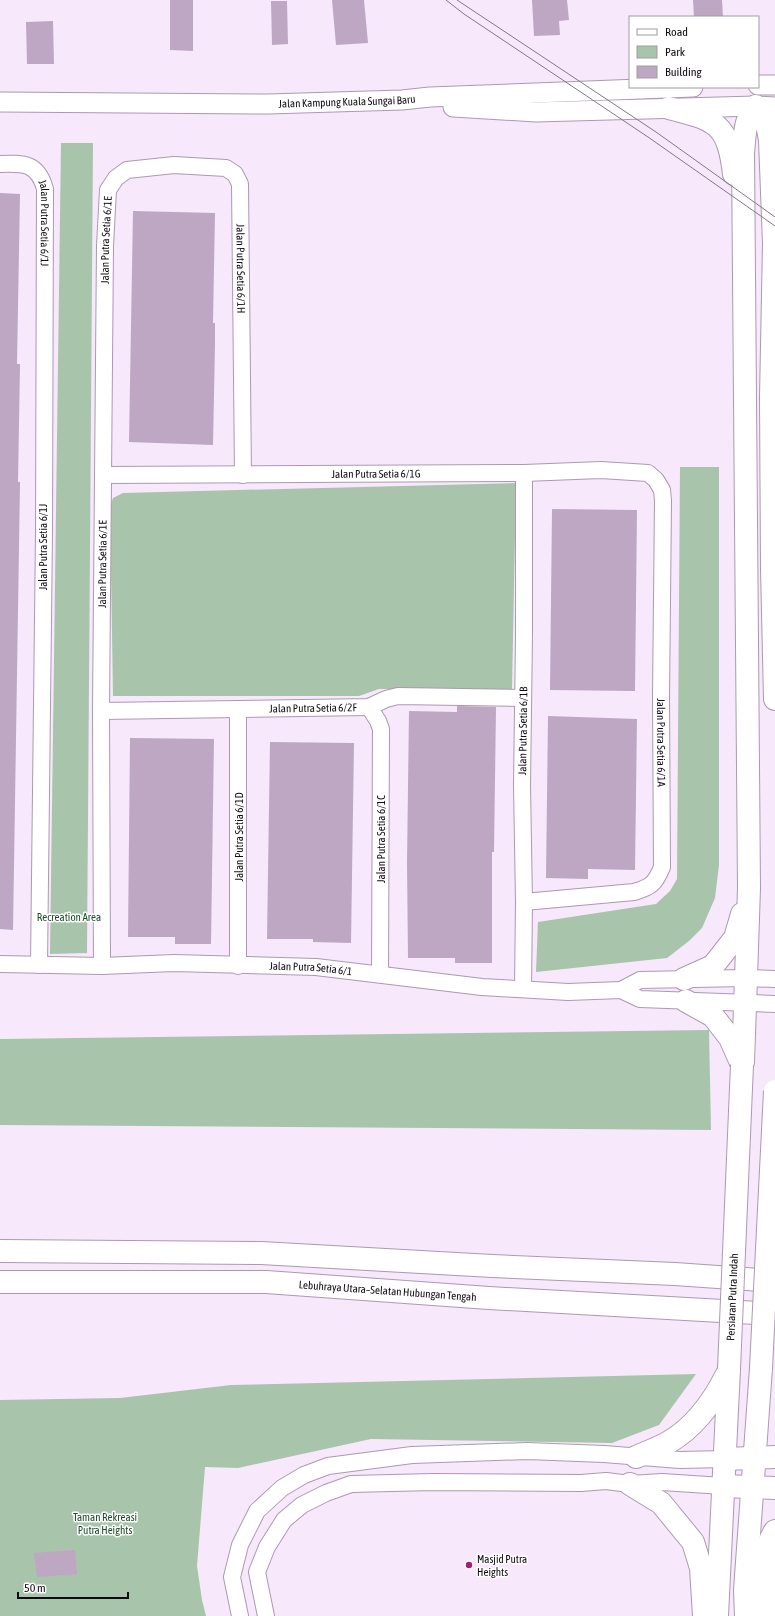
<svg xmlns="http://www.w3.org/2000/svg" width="775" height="1616" viewBox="0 0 775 1616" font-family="'Asap Condensed',sans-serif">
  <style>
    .green { fill: #a8c4ab }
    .building { fill: #bda7c3 }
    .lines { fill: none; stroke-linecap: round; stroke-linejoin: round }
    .minor-casing { stroke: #ac99b1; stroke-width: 18 }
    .tertiary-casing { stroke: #ac99b1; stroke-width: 21 }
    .secondary-casing { stroke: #ac99b1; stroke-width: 24 }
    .primary-casing { stroke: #ac99b1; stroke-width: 24 }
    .motorway-casing { stroke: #ac99b1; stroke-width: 24 }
    .minor { stroke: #fff; stroke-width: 16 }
    .tertiary { stroke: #fff; stroke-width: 19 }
    .secondary { stroke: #fff; stroke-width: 22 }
    .primary { stroke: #fff; stroke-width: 22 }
    .motorway { stroke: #fff; stroke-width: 22 }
    .tram { stroke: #837886; stroke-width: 1 }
    .primary-bridge-casing { stroke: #ac99b1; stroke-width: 24; stroke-linecap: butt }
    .primary-bridge { stroke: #fff; stroke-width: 22 }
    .poi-dot { fill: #a4216f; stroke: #fff; stroke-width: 1.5 }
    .labels { text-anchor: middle; stroke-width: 3; stroke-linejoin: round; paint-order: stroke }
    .street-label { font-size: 11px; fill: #100a12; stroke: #fff }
    .park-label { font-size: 11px; fill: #1e4a28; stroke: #fff }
    .poi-label { font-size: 11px; fill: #100a12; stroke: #fff; text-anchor: start }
  </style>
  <rect width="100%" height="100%" fill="#f7e8fc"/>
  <!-- green -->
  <g class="green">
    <path d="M 61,143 L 93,143 L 87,953 L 50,954 Z"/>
    <path d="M 680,467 L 719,467 L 719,865 L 715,898 L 702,928 L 689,941 L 667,958 L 536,972 L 538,922 L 656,904 L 670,891 L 677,879 Z"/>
    <path d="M 516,483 L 512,689 L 379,689 L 359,696 L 113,696 L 110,507 L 113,498 L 123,493 Z"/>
    <path d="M 709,1030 L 711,1130 L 0,1125 L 0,1039 Z"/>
    <path d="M 696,1374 L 659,1425 L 612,1443 L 371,1439 L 238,1468 L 205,1467 L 197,1566 L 202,1600 L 206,1616 L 0,1616 L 0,1400 L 120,1398 L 231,1385 Z"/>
  </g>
  <!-- building -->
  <g class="building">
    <path d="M 170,0 L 193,0 L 193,51 L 170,50 Z"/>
    <path d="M 332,0 L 364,0 L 368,43 L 336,45 Z"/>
    <path d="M 532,0 L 567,0 L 569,20 L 559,21 L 560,35 L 534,36 Z"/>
    <path d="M 693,0 L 722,0 L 723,17 L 694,17 Z"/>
    <path d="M 271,1 L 287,1 L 288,44 L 272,45 Z"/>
    <path d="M 53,21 L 54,64 L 27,64 L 26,22 Z"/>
    <path d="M 0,193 L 20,194 L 17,364 L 20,364 L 18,482 L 20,482 L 13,930 L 0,929 Z"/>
    <path d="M 133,211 L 215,213 L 213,323 L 215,323 L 215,344 L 213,445 L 129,442 Z"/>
    <path d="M 552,509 L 637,510 L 635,691 L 550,690 Z"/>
    <path d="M 457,706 L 496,707 L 494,852 L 492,852 L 492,963 L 455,963 L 455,958 L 408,958 L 407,863 L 409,711 L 457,712 Z"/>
    <path d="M 548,716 L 637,719 L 635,870 L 588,869 L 588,879 L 546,878 Z"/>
    <path d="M 130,738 L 214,739 L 211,944 L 175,944 L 175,937 L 128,937 Z"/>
    <path d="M 270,742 L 354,743 L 351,943 L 313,942 L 313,939 L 267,939 Z"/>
    <path d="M 75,1550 L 77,1574 L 37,1577 L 34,1553 Z"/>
  </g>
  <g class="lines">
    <!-- minor casing -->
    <g class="minor-casing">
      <g id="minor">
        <path id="s1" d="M 0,164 C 24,163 38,163 45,189 L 44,533 L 39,965"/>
        <path id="s2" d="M 103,475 L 524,473 L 601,470 L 648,473 L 656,480 L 662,490 L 663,501 L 661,698 L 662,867 C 655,884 651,887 634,892 L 524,902"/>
        <path d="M 369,707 L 378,721 L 381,729 L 380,974"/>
        <path d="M 238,709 L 238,966"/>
        <path id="s3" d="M 101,711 L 369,707 L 386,699 L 398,696 L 523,698"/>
        <path id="s4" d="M 0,964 L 102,966 L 174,963 L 316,967 L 482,987 L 568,992 L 621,990 L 640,980 L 746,978 L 775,979"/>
        <path id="s5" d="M 102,966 L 101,711 L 105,246 L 108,190 L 116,178 L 127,170 L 174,165 L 226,168 L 235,174 L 240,184 L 243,475"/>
        <path id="s6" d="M 523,989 L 524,902 L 522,785 L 524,635 L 524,473"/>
        <path d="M 621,990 L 640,999 L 775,1004"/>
        <path d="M 240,1616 L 232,1577 L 240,1545 L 257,1511 L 282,1488 L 304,1475 L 328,1466 L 412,1455 L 527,1451 L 604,1454 L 680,1460 L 725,1459"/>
        <path d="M 266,1616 L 257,1572 L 267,1547 L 284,1520 L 302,1505 L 326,1493 L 351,1484 L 433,1482 L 581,1483 L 606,1481 L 630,1484 L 662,1482 L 723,1486"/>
      </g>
    </g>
    <!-- tertiary casing -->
    <g class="tertiary-casing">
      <g id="tertiary">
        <path d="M 758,85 L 775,85"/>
        <path id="s7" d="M 0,102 L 268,104 L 402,100 L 430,97 L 693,87"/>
        <path d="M 453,107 L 536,112 L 756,106 L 775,107"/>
      </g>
    </g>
    <!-- secondary casing -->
    <g class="secondary-casing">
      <g id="secondary">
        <path d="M 669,108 C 716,120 728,123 734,174"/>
        <path d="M 746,978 L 749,888 L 743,153 C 745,135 744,120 756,106 L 763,113 L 766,119 L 770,140 L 774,244 L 771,398 L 772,569 L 775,699"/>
        <path d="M 684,979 L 713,966 L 735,938 L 742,914"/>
        <path d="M 725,1459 L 775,1457"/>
        <path d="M 723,1486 L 775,1488"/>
      </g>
    </g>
    <!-- primary casing -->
    <g class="primary-casing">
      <g id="primary">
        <path d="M 686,1001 L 713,1016 L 730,1038 L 742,1065"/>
        <path d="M 743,1062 L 746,978"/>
        <path d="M 636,1457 C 647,1452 659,1448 669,1442 C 695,1427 714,1400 727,1374"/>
        <path d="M 630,1484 L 661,1503 L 693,1542 L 701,1568 L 704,1616"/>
        <path d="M 717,1616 L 729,1369"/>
        <path d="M 746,1616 L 745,1590 L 761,1368"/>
        <path d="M 765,1616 C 765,1592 761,1551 775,1531"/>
      </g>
    </g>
    <!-- motorway casing -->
    <g class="motorway-casing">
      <g id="motorway">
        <path d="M 0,1251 L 261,1253 L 492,1266 L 675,1274 L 775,1281"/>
        <path id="s8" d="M 0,1282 L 266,1282 L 489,1298 L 775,1314"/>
      </g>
    </g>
    <!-- minor -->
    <use href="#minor" class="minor"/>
    <!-- tertiary -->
    <use href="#tertiary" class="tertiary"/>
    <!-- secondary -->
    <use href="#secondary" class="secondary"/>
    <!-- primary -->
    <use href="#primary" class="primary"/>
    <!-- motorway -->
    <use href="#motorway" class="motorway"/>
    <!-- tram -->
    <g class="tram">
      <path d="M 446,0 L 464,14 L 648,137 L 775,226"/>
      <path d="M 457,0 L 656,132 L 775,217"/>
    </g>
    <!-- primary-bridge casing -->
    <g class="primary-bridge-casing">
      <g id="primary-bridge">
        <path d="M 761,1368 L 775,1091"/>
        <path id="s9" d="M 729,1369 L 742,1065"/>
      </g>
    </g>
    <!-- primary-bridge -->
    <use href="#primary-bridge" class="primary-bridge"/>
  </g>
  <!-- markers -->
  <circle class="poi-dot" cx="469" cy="1565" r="4"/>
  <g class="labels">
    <!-- street labels -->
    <g class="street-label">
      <text dy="4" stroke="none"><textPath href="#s7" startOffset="347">Jalan Kampung Kuala Sungai Baru</textPath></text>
      <text dy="4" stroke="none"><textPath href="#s1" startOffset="92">Jalan Putra Setia 6/1J</textPath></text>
      <text dy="4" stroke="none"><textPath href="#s5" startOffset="726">Jalan Putra Setia 6/1E</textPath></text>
      <text dy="4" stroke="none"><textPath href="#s5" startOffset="1010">Jalan Putra Setia 6/1H</textPath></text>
      <text dy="4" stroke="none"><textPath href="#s2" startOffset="273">Jalan Putra Setia 6/1G</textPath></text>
      <text transform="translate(43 547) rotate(-90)" y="4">Jalan Putra Setia 6/1J</text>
      <text dy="4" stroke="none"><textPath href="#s5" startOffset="402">Jalan Putra Setia 6/1E</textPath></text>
      <text dy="4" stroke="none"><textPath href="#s3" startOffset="212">Jalan Putra Setia 6/2F</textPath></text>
      <text dy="4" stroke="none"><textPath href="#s6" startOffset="258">Jalan Putra Setia 6/1B</textPath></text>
      <text dy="4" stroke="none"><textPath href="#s2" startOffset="820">Jalan Putra Setia 6/1A</textPath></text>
      <text transform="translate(239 837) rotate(-90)" y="4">Jalan Putra Setia 6/1D</text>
      <text transform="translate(381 839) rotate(-90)" y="4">Jalan Putra Setia 6/1C</text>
      <text dy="4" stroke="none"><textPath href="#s4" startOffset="311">Jalan Putra Setia 6/1</textPath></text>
      <text dy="4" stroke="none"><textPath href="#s8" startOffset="388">Lebuhraya Utara–Selatan Hubungan Tengah</textPath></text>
      <text dy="4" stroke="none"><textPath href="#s9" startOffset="72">Persiaran Putra Indah</textPath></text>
    </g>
    <!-- park labels -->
    <g class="park-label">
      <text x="69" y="921">Recreation Area</text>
      <text x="105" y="1521">Taman Rekreasi<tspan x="105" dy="13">Putra Heights</tspan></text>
    </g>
    <!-- poi labels -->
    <g class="poi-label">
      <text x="477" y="1563">Masjid Putra<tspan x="477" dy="13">Heights</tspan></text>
    </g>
  </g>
  <!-- legend -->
  <rect x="629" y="16" width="130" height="72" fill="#ffffff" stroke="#9f9da0"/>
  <rect x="637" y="29" width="20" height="6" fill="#ffffff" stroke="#9f9da0"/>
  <text x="665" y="36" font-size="12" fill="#100a12">Road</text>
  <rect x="637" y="46" width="20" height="12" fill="#a8c4ab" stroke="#9f9da0"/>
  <text x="665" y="56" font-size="12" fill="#100a12">Park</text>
  <rect x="637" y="66" width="20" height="12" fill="#bda7c3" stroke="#9f9da0"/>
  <text x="665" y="76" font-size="12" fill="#100a12">Building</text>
  <!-- scale -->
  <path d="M18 1592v6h110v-6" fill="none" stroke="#100a12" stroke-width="2"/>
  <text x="24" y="1592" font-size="12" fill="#100a12" stroke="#ffffff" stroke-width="3" paint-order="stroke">50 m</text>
</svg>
